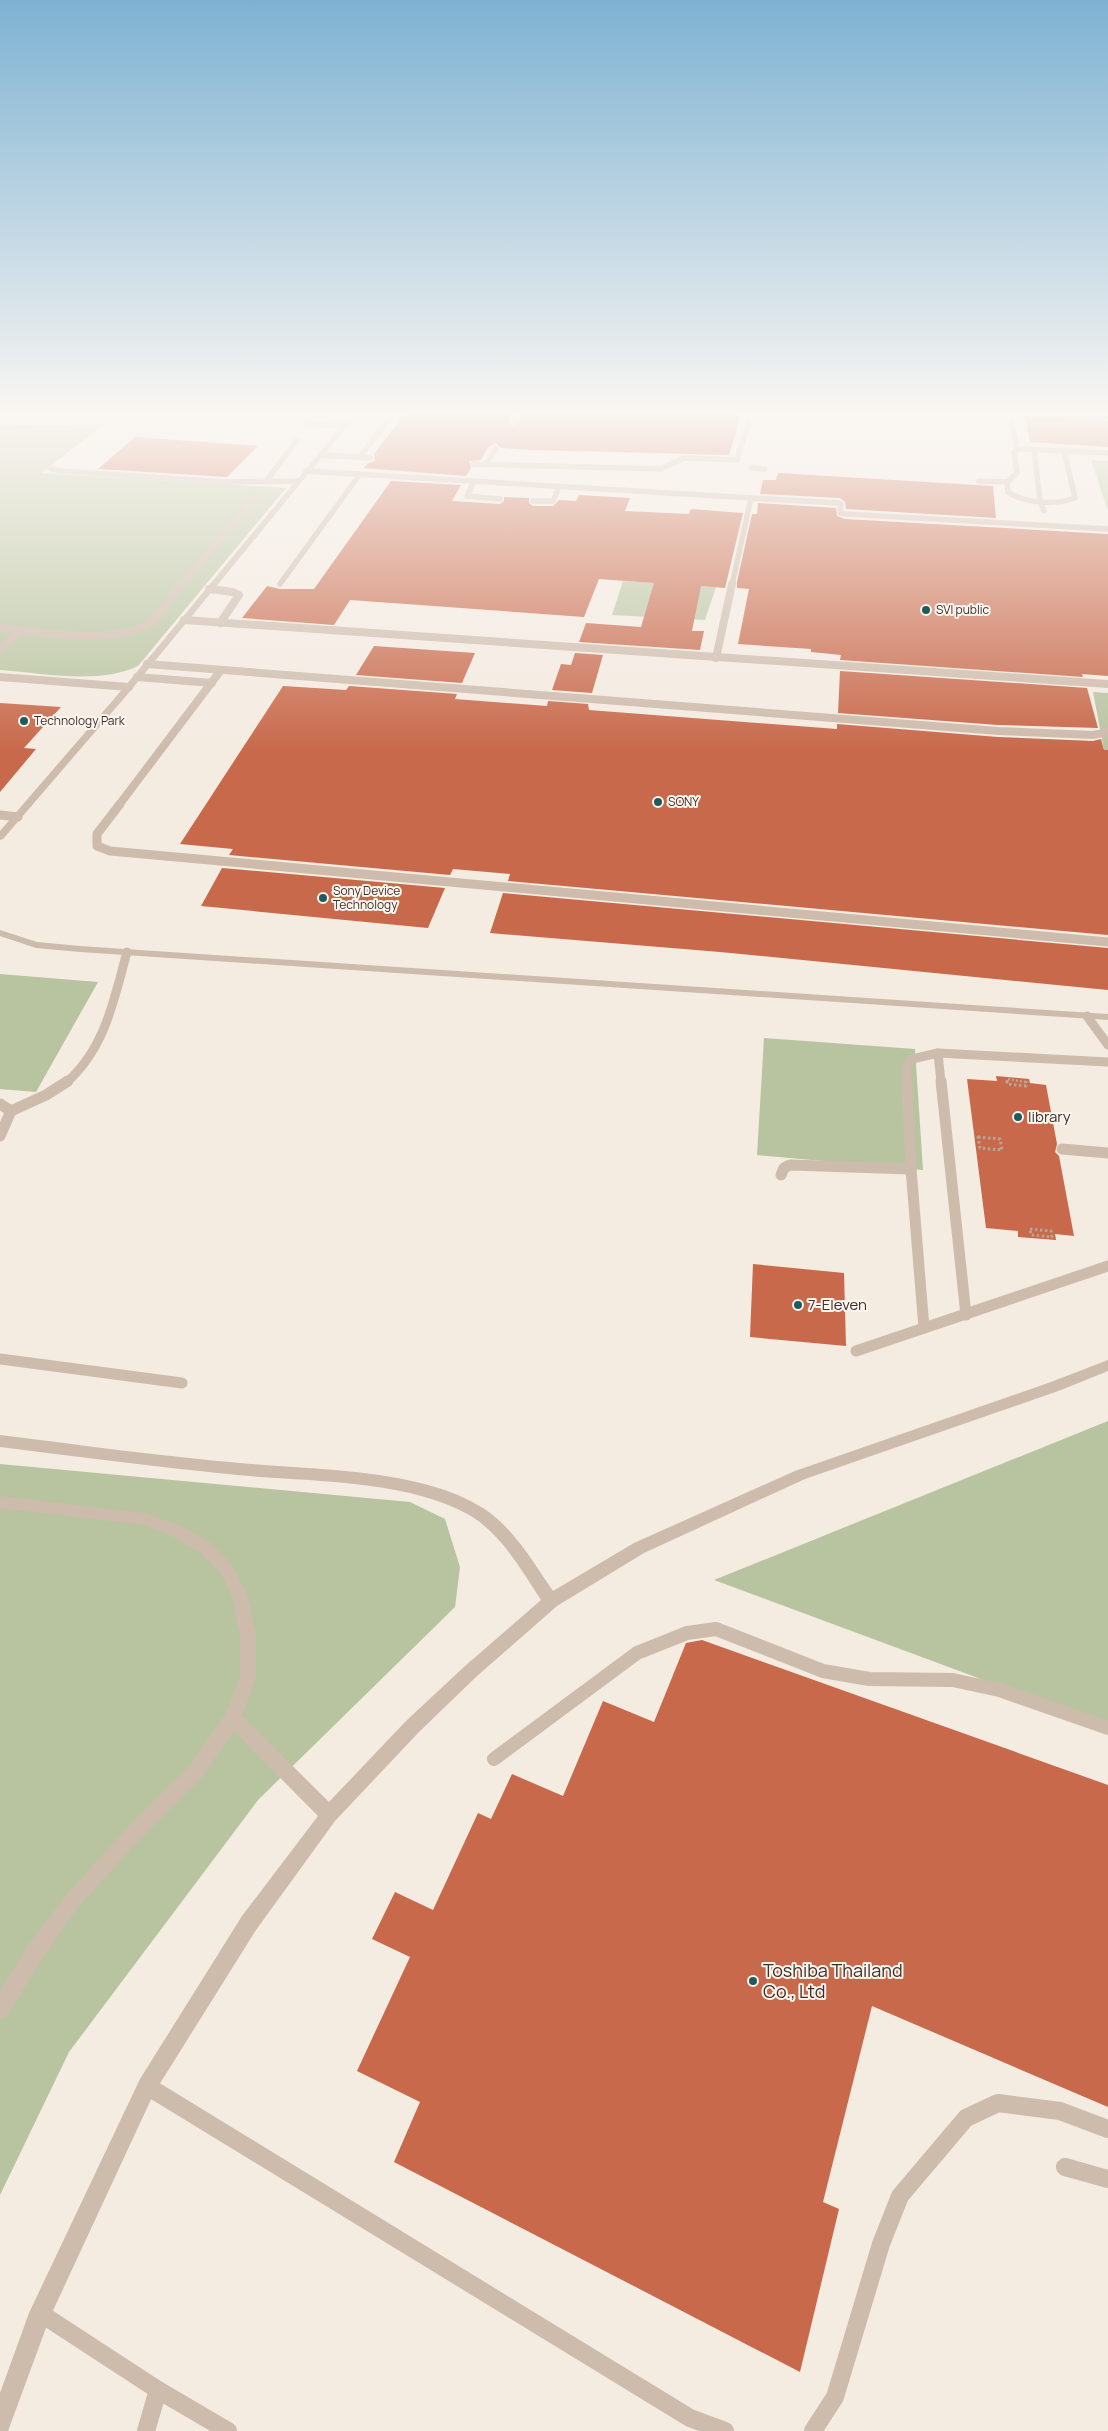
<svg xmlns="http://www.w3.org/2000/svg" width="1108" height="2431" viewBox="0 0 1108 2431" font-family="Manrope,sans-serif">
  <style>
    .green { fill: #b8c4a0 }
    .building { fill: #c8694b }
    .lines { fill: none; stroke-linecap: round; stroke-linejoin: round }
    .path-far1 { stroke: #b9a596; stroke-width: 2.5; stroke-dasharray: 2 2; stroke-linecap: butt }
    .path { stroke: #b9a596; stroke-width: 3; stroke-dasharray: 2.5 2.5; stroke-linecap: butt }
    .lane-far5 { stroke: #cdbbac; stroke-width: 5.5 }
    .lane-far4 { stroke: #cdbbac; stroke-width: 8 }
    .lane-far3 { stroke: #cdbbac; stroke-width: 9 }
    .lane-far2 { stroke: #cdbbac; stroke-width: 11 }
    .lane-far1 { stroke: #cdbbac; stroke-width: 14 }
    .lane { stroke: #cdbbac; stroke-width: 18 }
    .street { fill: #cdbbac; fill-rule: evenodd }
    .poi-dot { fill: #1f5a5e; stroke: #fbf5ee; stroke-width: 2 }
    .labels { text-anchor: middle; stroke-width: 4; stroke-linejoin: round; paint-order: stroke }
    .far-poi-label { font-size: 12px; fill: #3b302b; stroke: #fbf5ee; text-anchor: start }
    .poi-label { font-size: 15px; fill: #3b302b; stroke: #fbf5ee; text-anchor: start }
    .near-poi-label { font-size: 18px; fill: #3b302b; stroke: #fbf5ee; text-anchor: start }
  </style>
  <rect width="100%" height="100%" fill="#f4ebe1"/>
  <!-- green -->
  <g class="green">
    <path d="M 1021,411 L 1082,411 L 1108,415 L 1108,420 L 1022,416 Z"/>
    <path d="M 105,424 L 41,473 L 286,488 L 138,666 C 99,685 43,673 0,670 L 0,426 Z"/>
    <path d="M 1091,460 L 1108,461 L 1108,511 Z"/>
    <path d="M 623,581 L 716,587 L 705,620 L 612,615 Z"/>
    <path d="M 1093,692 L 1108,693 L 1108,750 L 1104,750 Z"/>
    <path d="M 0,974 L 98,982 L 36,1092 L 0,1089 Z"/>
    <path d="M 764,1038 L 915,1049 L 923,1170 L 757,1155 Z"/>
    <path d="M 1108,1421 L 1108,1726 L 714,1580 Z"/>
    <path d="M 0,1464 L 410,1502 L 445,1519 L 460,1567 L 455,1607 L 258,1800 L 69,2052 L 0,2195 Z"/>
  </g>
  <!-- building -->
  <g class="building">
    <path d="M 407,411 L 514,411 L 508,420 L 513,426 L 517,423 L 524,411 L 742,411 L 729,455 L 533,450 L 501,448 L 496,443 L 488,447 L 481,460 L 469,461 L 471,468 L 466,476 L 364,468 L 368,463 L 375,461 L 374,454 Z"/>
    <path d="M 1025,416 L 1108,421 L 1108,447 L 1030,442 Z"/>
    <path d="M 135,437 L 258,446 L 227,477 L 98,469 Z"/>
    <path d="M 778,473 L 993,486 L 996,518 L 846,509 L 845,502 L 840,498 L 760,494 L 763,480 L 776,480 Z"/>
    <path d="M 391,481 L 461,485 L 452,501 L 500,504 L 504,501 L 504,497 L 529,498 L 529,503 L 533,506 L 553,506 L 559,500 L 576,501 L 579,495 L 630,498 L 625,511 L 689,514 L 691,509 L 743,513 L 725,588 L 701,586 L 692,631 L 704,631 L 700,650 L 579,642 L 586,623 L 641,627 L 654,583 L 599,579 L 584,617 L 350,600 L 334,625 L 242,618 L 267,586 L 280,589 L 314,589 Z"/>
    <path d="M 758,503 L 836,508 L 837,516 L 845,519 L 1108,534 L 1108,676 L 1082,674 L 1083,677 L 840,660 L 841,655 L 811,652 L 811,649 L 738,644 L 749,589 L 737,588 L 737,582 L 752,514 L 757,514 Z"/>
    <path d="M 374,646 L 475,653 L 462,683 L 356,675 Z"/>
    <path d="M 575,653 L 603,655 L 592,693 L 552,690 L 561,664 L 571,665 Z"/>
    <path d="M 840,671 L 1087,688 L 1098,728 L 998,725 L 838,713 Z"/>
    <path d="M 283,686 L 346,690 L 349,686 L 457,694 L 455,699 L 547,706 L 548,701 L 588,704 L 589,710 L 837,729 L 837,724 L 998,737 L 1093,741 L 1101,739 L 1104,750 L 1108,750 L 1108,935 L 508,881 L 510,874 L 453,869 L 450,875 L 229,855 L 233,849 L 180,844 Z"/>
    <path d="M 0,703 L 61,707 L 24,748 L 36,749 L 0,792 Z"/>
    <path d="M 222,868 L 445,888 L 428,928 L 201,906 Z"/>
    <path d="M 503,893 L 1108,948 L 1108,990 L 720,952 L 490,933 Z"/>
    <path d="M 996,1076 L 1029,1079 L 1030,1083 L 1046,1085 L 1057,1144 L 1055,1152 L 1059,1156 L 1074,1236 L 1055,1234 L 1056,1240 L 1018,1237 L 1018,1231 L 986,1228 L 967,1079 L 997,1081 Z"/>
    <path d="M 753,1264 L 844,1273 L 846,1346 L 750,1337 Z"/>
    <path d="M 702,1640 L 1108,1785 L 1108,2107 L 872,2006 L 823,2202 L 839,2209 L 800,2372 L 394,2162 L 420,2102 L 357,2071 L 410,1957 L 372,1939 L 395,1892 L 433,1910 L 478,1813 L 491,1819 L 512,1774 L 563,1796 L 603,1701 L 654,1722 L 686,1643 Z"/>
  </g>
  <g class="lines">
    <!-- path-far1 -->
    <path class="path-far1" d="M 1007,1082 L 1007,1079 L 1026,1082"/>
    <!-- path -->
    <g class="path">
      <path d="M 1007,1081 L 1007,1084 L 1026,1086 L 1026,1081"/>
      <path d="M 978,1137 L 1000,1139 L 1002,1150 L 980,1148 Z"/>
      <path d="M 1030,1229 L 1051,1231 L 1052,1237 L 1031,1235 Z"/>
    </g>
    <!-- lane-far5 -->
    <g class="lane-far5">
      <path d="M 265,411 L 314,413 L 317,411"/>
      <path d="M 1010,411 L 1017,449"/>
      <path d="M 1099,411 L 1108,415"/>
      <path d="M 314,413 L 305,424 L 345,426"/>
      <path d="M 513,421 L 519,411"/>
      <path d="M 1034,450 L 1040,501 L 1044,511"/>
      <path d="M 1064,451 L 1075,498 C 1055,505 1026,504 1008,492 L 1007,482 L 1017,473 L 1014,452 L 1020,449 L 1108,453"/>
      <path d="M 320,455 L 371,458"/>
      <path d="M 360,457 L 395,411"/>
      <path d="M 17,461 L 42,462 L 52,469 L 61,471 L 226,482 L 297,481"/>
      <path d="M 473,464 L 660,469 L 684,458 L 737,460 L 752,411"/>
      <path d="M 486,464 L 496,448"/>
      <path d="M 751,468 L 765,469"/>
      <path d="M 306,471 L 751,498"/>
      <path d="M 267,480 L 297,440"/>
      <path d="M 474,481 L 467,496 L 500,499"/>
      <path d="M 979,481 L 1007,482"/>
      <path d="M 533,501 L 553,501 L 559,487"/>
      <path d="M 280,584 L 360,474"/>
      <path d="M 181,585 L 260,493"/>
      <path d="M 732,585 L 751,498 L 839,503 L 841,504 L 840,513 L 845,514 L 1108,529"/>
    </g>
    <!-- lane-far4 -->
    <g class="lane-far4">
      <path d="M 209,589 L 233,592 L 239,595 L 220,623"/>
      <path d="M 184,620 L 1108,684"/>
      <path d="M 0,628 C 37,632 118,646 149,623 C 162,613 172,596 182,584"/>
      <path d="M 0,650 L 20,630"/>
      <path d="M 716,658 L 732,584"/>
      <path d="M 147,664 L 998,731 L 1093,735 L 1108,732"/>
      <path d="M 0,677 L 129,687"/>
      <path d="M 137,677 L 212,683"/>
      <path d="M 119,805 L 221,670"/>
    </g>
    <!-- lane-far3 -->
    <g class="lane-far3">
      <path d="M 120,804 L 97,834 L 97,846 L 110,851 L 1108,942"/>
      <path d="M 0,815 L 18,817"/>
      <path d="M 1087,1016 L 1108,1045"/>
      <path d="M 938,1053 L 941,1082"/>
      <path d="M 67,1082 C 105,1048 114,1000 127,952"/>
      <path d="M 907,1082 L 906,1066 L 912,1059 L 938,1053 L 1108,1062"/>
    </g>
    <!-- lane-far2 -->
    <g class="lane-far2">
      <path d="M 907,1081 L 911,1169 L 924,1328"/>
      <path d="M 941,1081 L 966,1315"/>
      <path d="M 0,1104 L 11,1111 L 0,1136"/>
      <path d="M 11,1111 L 46,1095 L 68,1081"/>
      <path d="M 1062,1149 L 1108,1153"/>
      <path d="M 781,1175 L 784,1168 L 790,1165 L 911,1169"/>
      <path d="M 856,1351 L 1108,1266"/>
      <path d="M 0,1359 L 182,1383"/>
    </g>
    <!-- lane-far1 -->
    <path class="lane-far1" d="M 494,1759 L 637,1653 L 687,1633 L 716,1629 L 823,1671 L 869,1679 L 953,1680 L 999,1690 L 1108,1728"/>
    <!-- lane -->
    <g class="lane">
      <path d="M 147,2086 L 690,2418 L 725,2431"/>
      <path d="M 1065,2167 L 1108,2179"/>
      <path d="M 40,2313 L 158,2390 L 228,2431"/>
      <path d="M 146,2431 L 158,2390"/>
      <path d="M 813,2431 L 835,2397 L 881,2244 L 900,2196 L 966,2118 L 998,2103 L 1060,2111 L 1108,2129"/>
    </g>
    <!-- street -->
    <g class="street">
      <path d="M 354,411 L 360,411 L 132,689 L 3,839 L 0,840 L 0,831 L 126,685 Z"/>
      <path d="M 0,930 L 37,942 L 80,946 L 1108,1014 L 1108,1020 L 80,952 L 36,948 L 0,936 Z"/>
      <path d="M 1108,1360 L 1108,1371 L 1061,1390 L 805,1479 L 644,1553 L 557,1606 L 477,1676 L 418,1733 L 335,1821 L 256,1930 L 154,2093 L 50,2317 L 8,2431 L 0,2431 L 0,2393 L 29,2313 L 140,2079 L 242,1916 L 318,1816 L 234,1731 L 202,1777 L 139,1840 L 78,1907 L 42,1959 L 7,2016 L 0,2019 L 0,1991 L 28,1945 L 66,1895 L 127,1828 L 190,1765 L 226,1713 L 240,1677 L 240,1634 L 232,1597 L 222,1575 L 201,1553 L 172,1536 L 145,1525 L 0,1508 L 0,1496 L 145,1513 L 182,1526 L 211,1543 L 232,1565 L 248,1597 L 256,1634 L 256,1677 L 242,1716 L 329,1802 L 406,1721 L 465,1666 L 541,1600 C 521,1570 502,1535 471,1516 C 408,1479 309,1482 237,1475 C 158,1467 79,1457 0,1447 L 0,1435 C 80,1445 160,1456 240,1463 C 313,1470 420,1468 483,1508 C 514,1528 533,1562 553,1591 L 634,1543 L 795,1471 L 1051,1382 Z"/>
    </g>
  </g>
  <!-- sky -->
  <linearGradient id="sky" x2="0" y2="1"><stop stop-color="#7eb2d2"/><stop offset="0.55" stop-color="#faf6f2"/><stop offset="1" stop-color="#faf6f2" stop-opacity="0"/></linearGradient>
  <rect width="1108" height="751" fill="url(#sky)"/>
  <!-- markers -->
  <g class="poi-dot">
    <circle cx="926" cy="610" r="5"/>
    <circle cx="24" cy="721" r="5"/>
    <circle cx="658" cy="802" r="5"/>
    <circle cx="323" cy="898" r="5"/>
    <circle cx="1018" cy="1117" r="5"/>
    <circle cx="798" cy="1305" r="5"/>
    <circle cx="753" cy="1981" r="5"/>
  </g>
  <g class="labels">
    <!-- far-poi labels -->
    <g class="far-poi-label">
      <text x="936" y="614">SVI public</text>
      <text x="34" y="725">Technology Park</text>
      <text x="668" y="806">SONY</text>
      <text x="333" y="895">Sony Device<tspan x="333" dy="14">Technology</tspan></text>
    </g>
    <!-- poi labels -->
    <g class="poi-label">
      <text x="1028" y="1122">library</text>
      <text x="808" y="1310">7-Eleven</text>
    </g>
    <!-- near-poi labels -->
    <g class="near-poi-label">
      <text x="763" y="1977">Toshiba Thailand<tspan x="763" dy="21">Co., Ltd</tspan></text>
    </g>
  </g>
</svg>
